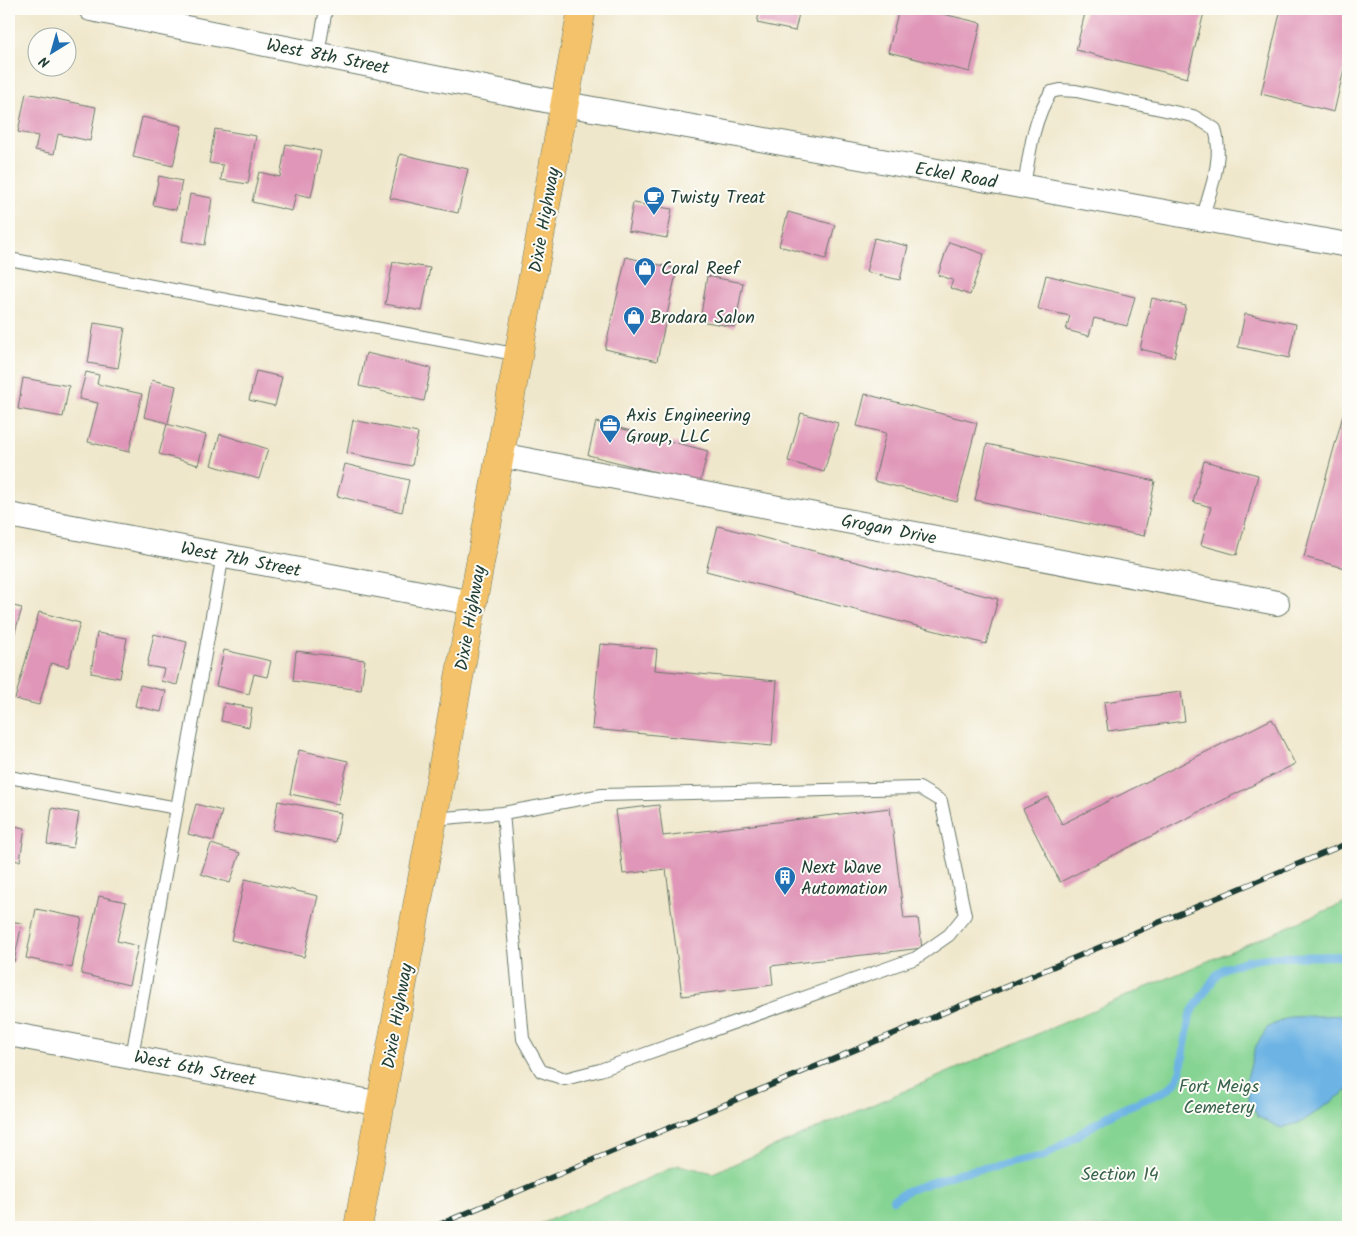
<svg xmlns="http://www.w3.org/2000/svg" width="1357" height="1236" viewBox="0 0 1357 1236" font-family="Kalam,sans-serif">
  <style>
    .green { fill: #86d493; stroke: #528864 }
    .water { fill: #6db4e4; stroke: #46788c }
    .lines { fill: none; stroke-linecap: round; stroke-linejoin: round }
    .stream { stroke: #6db4e4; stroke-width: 8 }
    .building { fill: #e096b8 }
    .service-casing { stroke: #687869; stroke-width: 14 }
    .minor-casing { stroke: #687869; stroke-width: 26 }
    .primary-casing { stroke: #687869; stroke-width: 29 }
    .service { stroke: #fff; stroke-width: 12 }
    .minor { stroke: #fff; stroke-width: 24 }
    .primary { stroke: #f3c26a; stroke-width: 28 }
    .rail-casing { stroke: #1f3d34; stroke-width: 5.5 }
    .rail { stroke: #fdfcf7; stroke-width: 4; stroke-dasharray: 11; stroke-linecap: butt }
    .labels { text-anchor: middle; stroke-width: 4; stroke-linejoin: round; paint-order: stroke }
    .street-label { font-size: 18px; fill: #1f3d34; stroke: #fdfcf7 }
    .poi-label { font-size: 18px; fill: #1f3d34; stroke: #fdfcf7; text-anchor: start }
    .park-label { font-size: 18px; fill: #39634c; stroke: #fdfcf7 }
  </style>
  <rect width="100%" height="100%" fill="#fdfcf7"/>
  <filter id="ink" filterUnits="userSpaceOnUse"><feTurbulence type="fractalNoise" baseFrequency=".02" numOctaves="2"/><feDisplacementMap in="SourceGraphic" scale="10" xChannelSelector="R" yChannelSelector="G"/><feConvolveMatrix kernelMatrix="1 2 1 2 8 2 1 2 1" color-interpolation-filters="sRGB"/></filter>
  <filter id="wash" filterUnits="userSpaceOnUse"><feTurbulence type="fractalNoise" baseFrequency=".0096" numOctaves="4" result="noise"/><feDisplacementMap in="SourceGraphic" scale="20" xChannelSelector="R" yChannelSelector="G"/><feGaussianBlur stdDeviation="1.12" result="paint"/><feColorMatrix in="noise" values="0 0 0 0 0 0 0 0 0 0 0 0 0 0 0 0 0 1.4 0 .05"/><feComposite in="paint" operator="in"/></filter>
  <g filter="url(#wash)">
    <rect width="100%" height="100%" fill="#efe7cb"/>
    <!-- green -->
    <path class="green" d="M 1348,901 L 1348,1227 L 533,1227 L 679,1165 L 713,1173 Z"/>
    <!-- water -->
    <path class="water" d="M 1348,1015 L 1348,1090 L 1302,1122 L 1281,1128 L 1258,1117 L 1249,1100 L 1246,1081 L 1256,1046 L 1268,1027 L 1289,1017 Z"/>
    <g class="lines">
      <!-- stream -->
      <path class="stream" d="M 893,1200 L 909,1190 L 959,1173 L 1044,1156 L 1113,1113 L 1169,1089 L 1176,1081 L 1181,1069 L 1190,1014 L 1217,974 L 1225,968 L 1246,961 L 1274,957 L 1348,956"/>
    </g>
    <g id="blocks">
      <!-- building -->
      <g class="building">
        <path d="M 760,9 L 800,9 L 795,31 L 757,23 Z"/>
        <path d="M 899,9 L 922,9 L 981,23 L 970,72 L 888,52 Z"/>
        <path d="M 1086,9 L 1205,9 L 1187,78 L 1076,50 Z"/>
        <path d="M 1281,9 L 1348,9 L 1348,52 L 1334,112 L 1261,94 Z"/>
        <path d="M 26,93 L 96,107 L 90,141 L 58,134 L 54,154 L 35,150 L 38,136 L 18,132 Z"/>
        <path d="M 142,117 L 182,126 L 173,166 L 133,157 Z"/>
        <path d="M 215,129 L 256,136 L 248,184 L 221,180 L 223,165 L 209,163 Z"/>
        <path d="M 286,144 L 321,151 L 311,197 L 296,194 L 292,211 L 252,202 L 259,172 L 280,177 Z"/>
        <path d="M 400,154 L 468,169 L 458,213 L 390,198 Z"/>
        <path d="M 159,176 L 182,181 L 176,210 L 153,205 Z"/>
        <path d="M 190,194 L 212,198 L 205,245 L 182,241 Z"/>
        <path d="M 633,203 L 672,209 L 667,238 L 628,231 Z"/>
        <path d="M 788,212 L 835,225 L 826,259 L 779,246 Z"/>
        <path d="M 874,238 L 908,246 L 900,280 L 866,272 Z"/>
        <path d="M 949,242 L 984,254 L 970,295 L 950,288 L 953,280 L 938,275 Z"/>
        <path d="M 626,257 L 677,269 L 657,361 L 605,349 Z"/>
        <path d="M 393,262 L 430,268 L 422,311 L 385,304 Z"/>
        <path d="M 1046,275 L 1135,297 L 1127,326 L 1094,318 L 1089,336 L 1066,330 L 1070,316 L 1038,309 Z"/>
        <path d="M 707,276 L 743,283 L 735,327 L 700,321 Z"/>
        <path d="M 1152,298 L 1186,306 L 1174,357 L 1140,349 Z"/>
        <path d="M 1245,314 L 1296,324 L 1289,358 L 1238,347 Z"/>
        <path d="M 94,323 L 125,328 L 118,368 L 88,363 Z"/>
        <path d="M 366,353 L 431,368 L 424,401 L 359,386 Z"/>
        <path d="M 256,371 L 282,377 L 275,406 L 249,400 Z"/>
        <path d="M 86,372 L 99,375 L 97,384 L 142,394 L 129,452 L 88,442 L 98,403 L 79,399 Z"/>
        <path d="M 23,378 L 69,386 L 63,417 L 18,409 Z"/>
        <path d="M 152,380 L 176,386 L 168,423 L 144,417 Z"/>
        <path d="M 865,394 L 977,423 L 957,502 L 874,481 L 886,433 L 857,426 Z"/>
        <path d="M 1348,397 L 1348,569 L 1304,557 Z"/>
        <path d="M 801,413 L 838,423 L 824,472 L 788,461 Z"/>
        <path d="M 353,420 L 418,433 L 412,466 L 347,453 Z"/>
        <path d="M 596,422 L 708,451 L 700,483 L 588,455 Z"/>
        <path d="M 167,424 L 206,435 L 198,465 L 159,454 Z"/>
        <path d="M 220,434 L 268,449 L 259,479 L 211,465 Z"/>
        <path d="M 987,444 L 1155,481 L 1144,536 L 975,500 Z"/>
        <path d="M 1204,461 L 1258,475 L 1237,555 L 1201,545 L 1211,507 L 1193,502 Z"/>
        <path d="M 345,464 L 409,480 L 402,512 L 337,496 Z"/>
        <path d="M 718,526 L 998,599 L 986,644 L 706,571 Z"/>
        <path d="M 9,605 L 22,608 L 9,653 Z"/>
        <path d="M 39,612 L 80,623 L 68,667 L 51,663 L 39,705 L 15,699 Z"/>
        <path d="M 97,633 L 127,638 L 120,678 L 91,673 Z"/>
        <path d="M 154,634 L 187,642 L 177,685 L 161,681 L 164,669 L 147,666 Z"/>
        <path d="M 600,644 L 657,649 L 655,670 L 777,681 L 772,746 L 592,729 Z"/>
        <path d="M 224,650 L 271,661 L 267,677 L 254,674 L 249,694 L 216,686 Z"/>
        <path d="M 296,651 L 365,660 L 361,690 L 293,681 Z"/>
        <path d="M 140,685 L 166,691 L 161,712 L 135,706 Z"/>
        <path d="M 1181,692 L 1185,721 L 1108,731 L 1104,702 Z"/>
        <path d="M 224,703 L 252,708 L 249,727 L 221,721 Z"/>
        <path d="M 1272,719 L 1295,764 L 1060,882 L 1023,809 L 1048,797 L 1062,824 Z"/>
        <path d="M 299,750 L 348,761 L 338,804 L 290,794 Z"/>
        <path d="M 278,801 L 341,813 L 336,842 L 273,830 Z"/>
        <path d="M 196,804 L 222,811 L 214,841 L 188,834 Z"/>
        <path d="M 659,805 L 663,836 L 890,808 L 904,919 L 918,918 L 922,948 L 771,966 L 773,985 L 682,996 L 666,869 L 623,874 L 615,810 Z"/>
        <path d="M 52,808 L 79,813 L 73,848 L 47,844 Z"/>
        <path d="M 9,825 L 25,828 L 20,861 L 9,860 Z"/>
        <path d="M 211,844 L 240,853 L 230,883 L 201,874 Z"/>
        <path d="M 245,879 L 318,896 L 304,957 L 231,940 Z"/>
        <path d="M 99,896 L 126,902 L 117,941 L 138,946 L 129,985 L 81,974 Z"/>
        <path d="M 36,909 L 82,918 L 72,968 L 26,958 Z"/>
        <path d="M 9,921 L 22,923 L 14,962 L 9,961 Z"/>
      </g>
    </g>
  </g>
  <g filter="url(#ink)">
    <use href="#blocks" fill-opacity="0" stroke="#687869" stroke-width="1"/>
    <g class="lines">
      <!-- service casing -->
      <g class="service-casing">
        <g id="service">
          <path d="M 318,54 L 326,9"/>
          <path d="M 1024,187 C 1029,156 1033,119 1051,92 L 1060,90 L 1076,91 L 1193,116 L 1215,129 C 1224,159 1210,191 1202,219"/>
          <path d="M 9,259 L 519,355"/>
          <path d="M 9,777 L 177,808"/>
          <path d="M 433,819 L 503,813 L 602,795 L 919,788 L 941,801 L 965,915 L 949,935 L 916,958 L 600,1070 L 565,1079 L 541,1071 L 523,1039 L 503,813"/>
          <path d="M 132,1056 L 223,555"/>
        </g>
      </g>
      <!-- minor casing -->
      <g class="minor-casing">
        <g id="minor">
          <path d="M 91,9 L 565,104 L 1348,245"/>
          <path d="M 500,455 L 1277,603"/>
          <path d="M 9,515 L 473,603"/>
          <path d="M 9,1034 L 381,1104"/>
        </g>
      </g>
      <!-- primary casing -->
      <g class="primary-casing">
        <path id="primary" d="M 358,1227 L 582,9"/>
      </g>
      <!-- service -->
      <use href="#service" class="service"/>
      <!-- minor -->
      <use href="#minor" class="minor"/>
      <!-- primary -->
      <use href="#primary" class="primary"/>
      <!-- rail casing -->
      <g class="rail-casing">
        <path id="rail" d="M 433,1227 L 1348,843"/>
      </g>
      <!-- rail -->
      <use href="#rail" class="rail"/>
    </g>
  </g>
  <!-- icons -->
  <defs>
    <g id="cafe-pin" transform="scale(1.125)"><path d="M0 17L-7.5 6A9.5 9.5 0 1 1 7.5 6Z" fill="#1f6fb2" stroke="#fdfcf7"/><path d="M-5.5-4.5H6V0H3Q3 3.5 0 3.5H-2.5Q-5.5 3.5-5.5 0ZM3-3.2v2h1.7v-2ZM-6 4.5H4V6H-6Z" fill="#fff"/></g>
    <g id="shop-pin" transform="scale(1.125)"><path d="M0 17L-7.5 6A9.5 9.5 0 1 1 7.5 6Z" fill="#1f6fb2" stroke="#fdfcf7"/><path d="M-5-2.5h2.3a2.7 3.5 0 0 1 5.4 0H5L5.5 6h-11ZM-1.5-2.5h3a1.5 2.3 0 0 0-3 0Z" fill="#fff"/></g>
    <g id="office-pin" transform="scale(1.125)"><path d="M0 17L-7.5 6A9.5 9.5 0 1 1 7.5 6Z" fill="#1f6fb2" stroke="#fdfcf7"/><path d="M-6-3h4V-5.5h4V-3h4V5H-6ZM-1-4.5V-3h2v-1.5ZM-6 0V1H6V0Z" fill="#fff"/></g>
    <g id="building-pin" transform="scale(1.125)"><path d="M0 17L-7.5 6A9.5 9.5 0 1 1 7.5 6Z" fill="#1f6fb2" stroke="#fdfcf7"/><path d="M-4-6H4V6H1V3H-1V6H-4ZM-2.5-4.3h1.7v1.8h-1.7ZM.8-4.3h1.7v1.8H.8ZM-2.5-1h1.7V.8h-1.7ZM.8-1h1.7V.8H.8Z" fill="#fff"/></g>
  </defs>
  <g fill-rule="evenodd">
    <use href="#cafe-pin" x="654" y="197"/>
    <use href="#shop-pin" x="645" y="268"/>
    <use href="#shop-pin" x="634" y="317"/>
    <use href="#office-pin" x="610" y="425"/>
    <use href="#building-pin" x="785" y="877"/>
  </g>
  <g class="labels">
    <!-- street labels -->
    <g class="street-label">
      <text transform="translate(328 56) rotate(11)" y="6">West 8th Street</text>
      <text transform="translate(956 175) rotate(10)" y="6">Eckel Road</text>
      <text transform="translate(544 220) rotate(-80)" y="6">Dixie Highway</text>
      <text transform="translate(889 529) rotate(11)" y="6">Grogan Drive</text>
      <text transform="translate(241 559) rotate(11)" y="6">West 7th Street</text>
      <text transform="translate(470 618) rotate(-80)" y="6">Dixie Highway</text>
      <text transform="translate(397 1016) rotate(-80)" y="6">Dixie Highway</text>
      <text transform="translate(195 1068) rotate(11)" y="6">West 6th Street</text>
    </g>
    <!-- poi labels -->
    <g class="poi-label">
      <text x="670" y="203">Twisty Treat</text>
      <text x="661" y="274">Coral Reef</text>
      <text x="650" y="323">Brodara Salon</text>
      <text x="626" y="421">Axis Engineering<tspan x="626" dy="21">Group, LLC</tspan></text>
      <text x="801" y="873">Next Wave<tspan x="801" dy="21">Automation</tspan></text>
    </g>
    <!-- park labels -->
    <g class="park-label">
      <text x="1219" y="1092">Fort Meigs<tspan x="1219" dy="21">Cemetery</tspan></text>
      <text x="1120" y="1180">Section 14</text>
    </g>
  </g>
  <!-- margin -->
  <rect width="1357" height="1236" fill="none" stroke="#fdfcf7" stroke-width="30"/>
  <!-- north arrow -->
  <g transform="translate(52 52) rotate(217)"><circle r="24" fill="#fdfcf7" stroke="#a4b0a9"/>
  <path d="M0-4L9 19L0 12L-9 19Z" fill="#1f6fb2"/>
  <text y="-8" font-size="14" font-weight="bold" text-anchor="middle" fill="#1f3d34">N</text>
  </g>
</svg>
